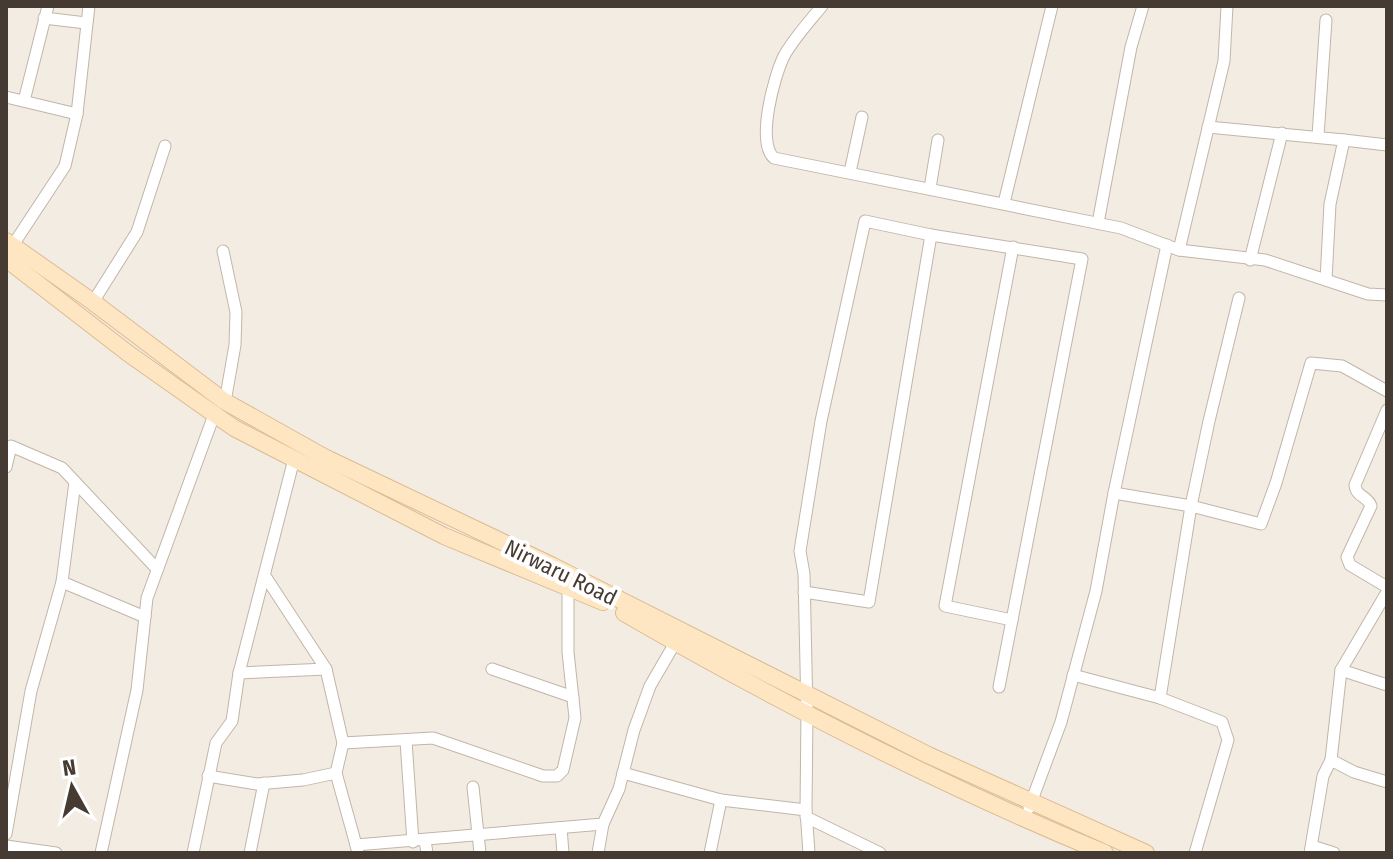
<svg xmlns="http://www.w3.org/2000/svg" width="1393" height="859" viewBox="0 0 1393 859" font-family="'Fira Sans Condensed',sans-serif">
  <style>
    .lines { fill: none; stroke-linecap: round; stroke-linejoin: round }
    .street-casing { stroke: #c2b5a8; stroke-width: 13 }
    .secondary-casing { stroke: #dbbb91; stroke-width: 18 }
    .street { stroke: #fff; stroke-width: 11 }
    .secondary { stroke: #ffe6c2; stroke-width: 16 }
    .labels { text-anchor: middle; stroke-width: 8; stroke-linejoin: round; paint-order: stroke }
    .street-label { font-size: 22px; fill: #463b33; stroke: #fff }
  </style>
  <rect width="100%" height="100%" fill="#f3ece3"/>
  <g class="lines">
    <!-- street casing -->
    <g class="street-casing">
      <g id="street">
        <path d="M 822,6 C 809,22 794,38 784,56 C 774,76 756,143 774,158 L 1121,228 L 1179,250 L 1265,260 L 1368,294 L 1387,295"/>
        <path d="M 44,18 L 86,23"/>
        <path d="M 6,97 L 77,114"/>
        <path d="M 24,101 L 48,6"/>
        <path d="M 1208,127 L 1344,140 L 1330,204 L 1326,280"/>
        <path d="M 1318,136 L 1326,20"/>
        <path d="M 1344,140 L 1387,145"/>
        <path d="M 850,172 L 862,117"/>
        <path d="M 930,188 L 938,140"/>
        <path d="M 1004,203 L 1052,6"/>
        <path d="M 1098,223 L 1131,47 L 1143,6"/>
        <path d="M 13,245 L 65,166 L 77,114 L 89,6"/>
        <path d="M 1167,245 L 1114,493 L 1191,506 L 1209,421 L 1239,298"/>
        <path d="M 1179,250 L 1224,61 L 1227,6"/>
        <path d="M 223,251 L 236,312 L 235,345 L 225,402"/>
        <path d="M 1250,260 L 1282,133"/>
        <path d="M 93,302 L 137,232 L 165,146"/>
        <path d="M 1387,410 L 1355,485 C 1356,497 1368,496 1371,506 L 1347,557 L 1350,565 L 1387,587"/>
        <path d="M 6,467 L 11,446 L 62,468 L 157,569"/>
        <path d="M 265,576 L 326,669"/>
        <path d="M 62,582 L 75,482"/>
        <path d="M 804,592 L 869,602 L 931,235"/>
        <path d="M 1012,620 L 945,606 L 1013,247"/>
        <path d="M 492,669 L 573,697"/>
        <path d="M 1341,670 L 1387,685"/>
        <path d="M 239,673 L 326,669 L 343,743 L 336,773 L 356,845"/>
        <path d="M 1073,675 L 1160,698 L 1222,722 L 1228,740 L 1195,853"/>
        <path d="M 1160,698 L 1191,506 L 1261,524 L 1276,483 L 1311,363 L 1342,366 L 1387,391"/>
        <path d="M 406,741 L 413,842"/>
        <path d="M 343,743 L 433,738 L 543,776 L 557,776 L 563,770 L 575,718 L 568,652 L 568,588"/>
        <path d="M 1331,760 L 1341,670 L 1387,592"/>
        <path d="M 623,773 L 721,800 L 806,810"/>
        <path d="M 208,776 L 257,784 L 303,780 L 336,773"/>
        <path d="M 473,787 L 480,853"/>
        <path d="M 1029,808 L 1061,722 L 1096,591 L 1114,493"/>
        <path d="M 806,817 L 880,853"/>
        <path d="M 561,828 L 563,853"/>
        <path d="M 6,834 L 31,691 L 62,582 L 145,617"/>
        <path d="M 425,841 L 427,853"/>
        <path d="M 6,846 L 56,853"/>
        <path d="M 1312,846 L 1334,853"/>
        <path d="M 101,853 L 137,690 L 147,598 L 214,415"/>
        <path d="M 193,853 L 216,743 L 232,721 L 239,673 L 294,459"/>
        <path d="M 250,853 L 264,783"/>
        <path d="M 358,853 L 356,845 L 603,824 L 619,789 L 634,730 L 650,686 L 675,643"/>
        <path d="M 598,853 L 603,824"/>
        <path d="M 710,853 L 721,800"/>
        <path d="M 809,853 L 806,810 L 807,712 L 804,574 L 800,551 L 821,421 L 865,221 L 931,235 L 1082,259 L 999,687"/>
        <path d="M 1310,853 L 1323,776 L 1331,760 L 1354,772 L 1387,782"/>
      </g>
    </g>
    <!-- secondary casing -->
    <g class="secondary-casing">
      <g id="secondary">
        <path d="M 6,241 L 93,302 L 224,401 L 326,458 L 553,566 L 928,755 L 1146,853"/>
        <path d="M 6,259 L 129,354 L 234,428 L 444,536 L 603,602"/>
        <path d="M 624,613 C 778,702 940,785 1105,853"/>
      </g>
    </g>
    <!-- street -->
    <use href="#street" class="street"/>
    <!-- secondary -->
    <use href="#secondary" class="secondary"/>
  </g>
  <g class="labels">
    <!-- street labels -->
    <g class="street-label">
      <text transform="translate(561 572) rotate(26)" y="8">Nirwaru Road</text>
    </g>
  </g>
  <!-- border -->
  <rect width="1393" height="859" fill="none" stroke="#463b33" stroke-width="16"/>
  <!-- north arrow -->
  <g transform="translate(72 787) rotate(352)" stroke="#ffffff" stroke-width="6" paint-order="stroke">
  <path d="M0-6L14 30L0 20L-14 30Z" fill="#463b33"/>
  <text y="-12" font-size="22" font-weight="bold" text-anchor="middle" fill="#463b33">N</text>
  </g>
</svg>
